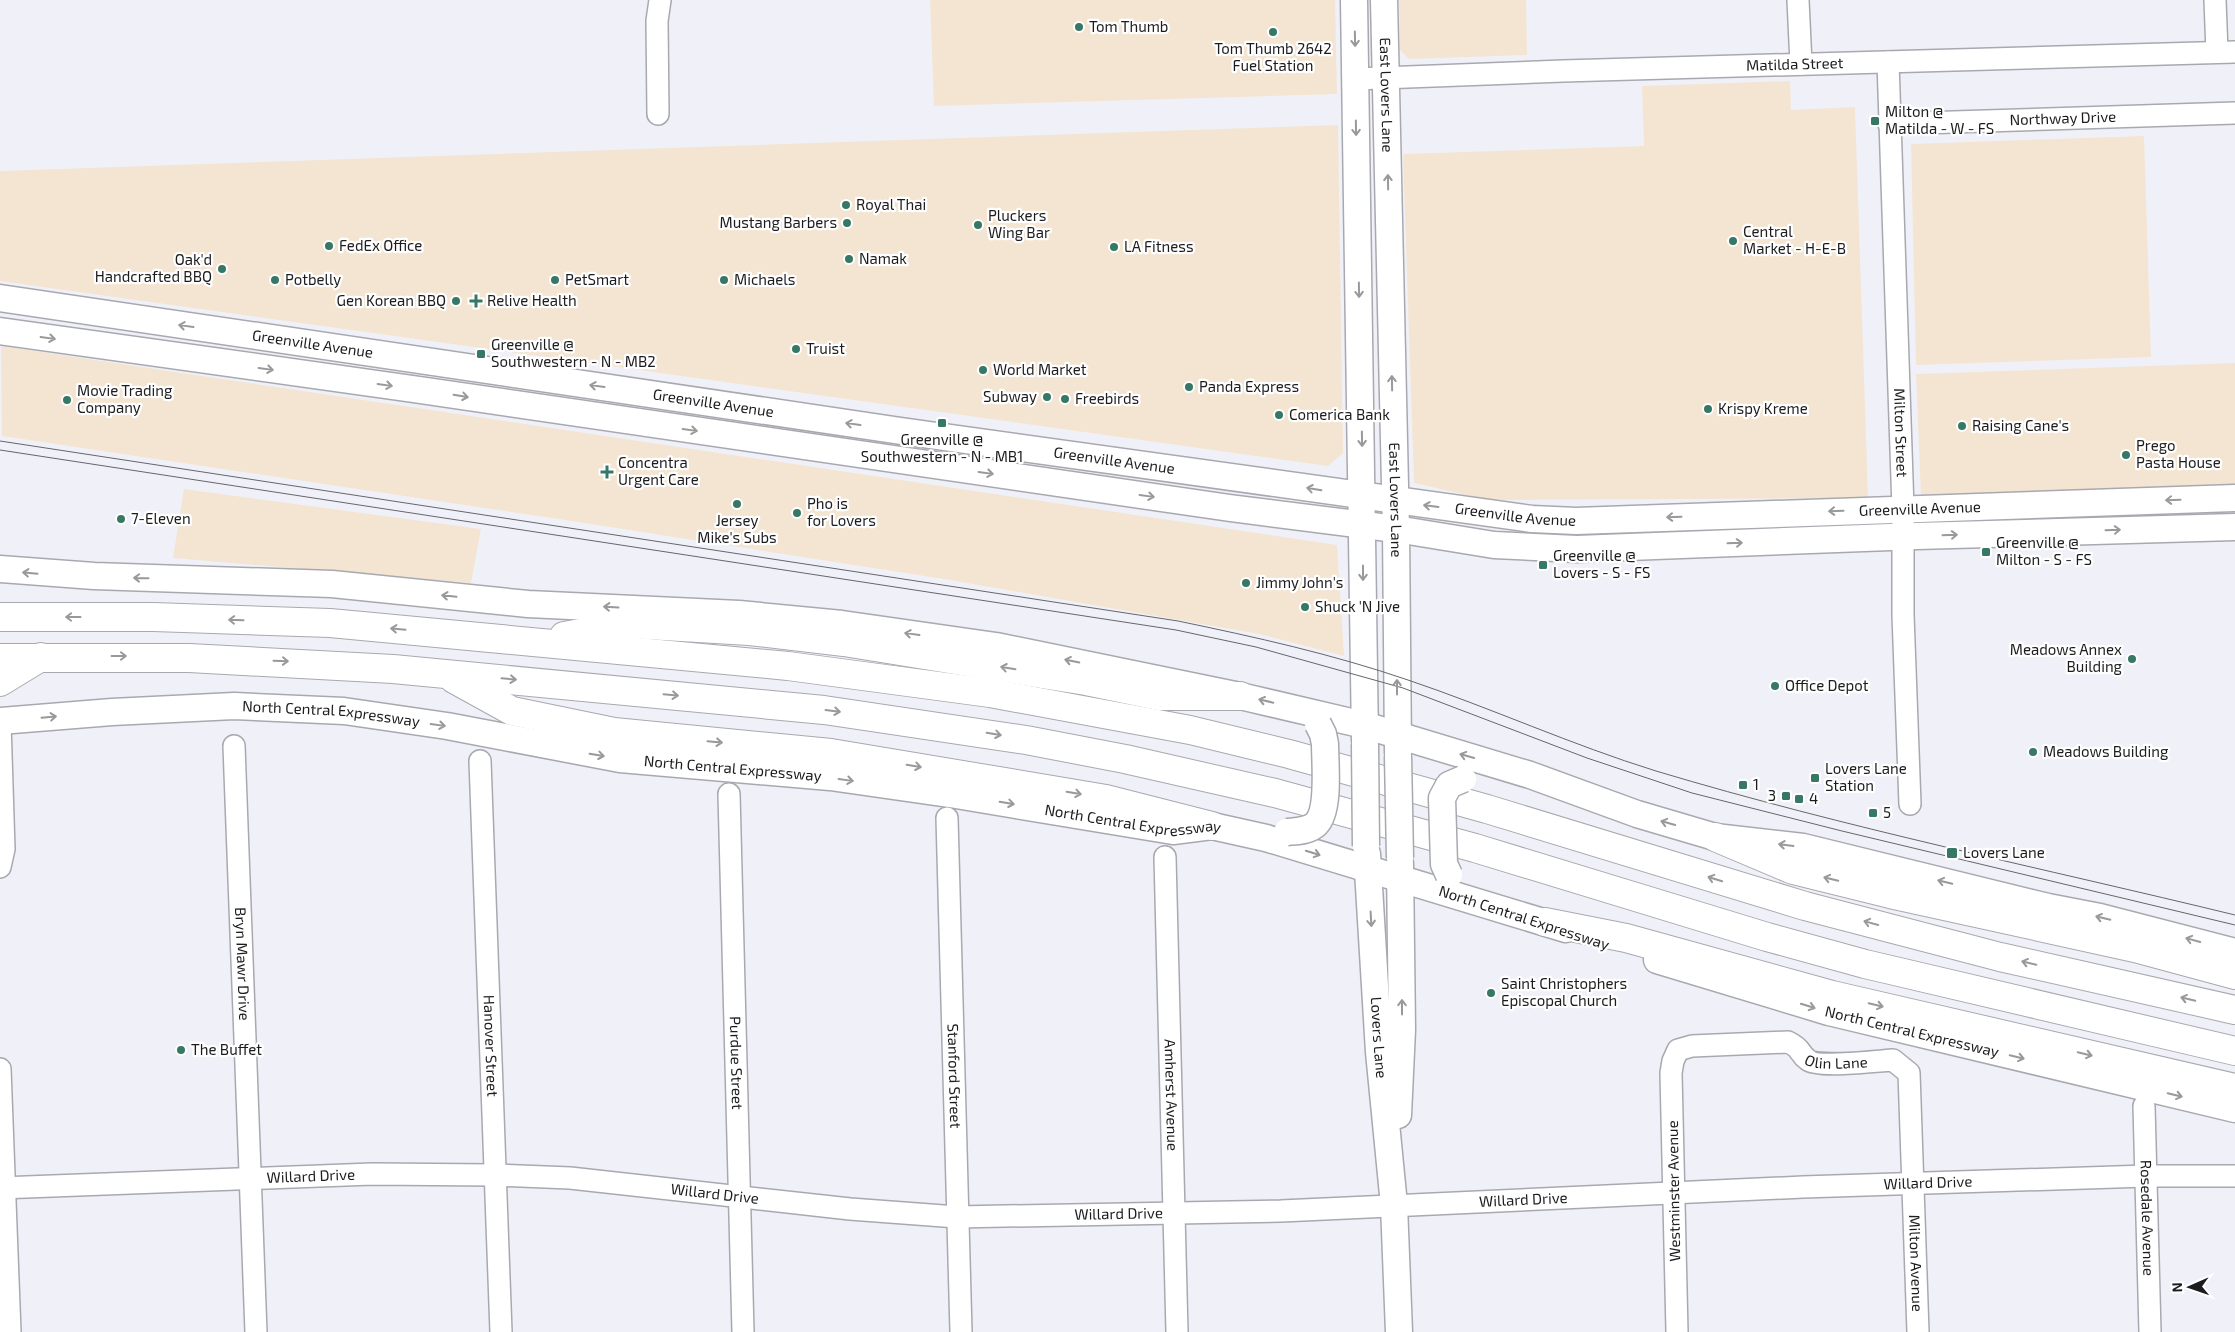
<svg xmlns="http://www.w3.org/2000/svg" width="2235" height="1332" viewBox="0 0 2235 1332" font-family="'Exo 2',sans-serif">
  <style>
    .commercial { fill: #f3e5d2 }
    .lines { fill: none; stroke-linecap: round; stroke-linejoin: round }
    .minor-casing { stroke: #a8a9b0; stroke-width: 24 }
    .major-casing { stroke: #a8a9b0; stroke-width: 29 }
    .highway-casing { stroke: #a8a9b0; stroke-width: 30 }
    .minor { stroke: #fff; stroke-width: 21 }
    .major { stroke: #fff; stroke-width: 26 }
    .highway { stroke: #fff; stroke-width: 28 }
    .tram { stroke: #66666a; stroke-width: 1 }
    .major-bridge-casing { stroke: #a8a9b0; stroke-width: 29; stroke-linecap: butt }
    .major-bridge { stroke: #fff; stroke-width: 26 }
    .oneway { stroke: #99999a }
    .poi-dot { fill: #377765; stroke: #fff; stroke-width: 2 }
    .labels { text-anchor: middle; stroke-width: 4.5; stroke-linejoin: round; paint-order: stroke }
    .poi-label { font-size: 15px; fill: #1c1c1e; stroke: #fff; text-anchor: start }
    .street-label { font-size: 15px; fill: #1c1c1e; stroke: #fff }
  </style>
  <rect width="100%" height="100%" fill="#f0f1f8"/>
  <!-- commercial -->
  <g class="commercial">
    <path d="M 930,0 L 1335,0 L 1337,94 L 934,106 Z"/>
    <path d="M 1399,0 L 1526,0 L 1527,55 L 1409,59 L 1400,50 Z"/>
    <path d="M 1790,81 L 1791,110 L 1855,107 L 1868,498 L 1489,500 L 1414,483 L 1403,154 L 1644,146 L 1642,86 Z"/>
    <path d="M 1338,125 L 1343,453 L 1328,466 L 0,281 L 0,171 Z"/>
    <path d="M 2144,136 L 2151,357 L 1916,365 L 1911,144 Z"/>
    <path d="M 1,346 L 1337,545 L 1344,656 L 1259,634 L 950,580 L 565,520 L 2,436 Z"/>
    <path d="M 2235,363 L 2235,486 L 1921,495 L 1916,374 Z"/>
    <path d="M 184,489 L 481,529 L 471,583 L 173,558 Z"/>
  </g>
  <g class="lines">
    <!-- minor casing -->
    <g class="minor-casing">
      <g id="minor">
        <path d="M 1798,0 L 1801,64"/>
        <path d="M 2215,0 L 2217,52"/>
        <path id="s1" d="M 1888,62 L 1903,509 L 1903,615 L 1910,804"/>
        <path id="s2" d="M 1355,79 L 1563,71 L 2235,52"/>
        <path d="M 658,114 L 657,21 L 660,0"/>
        <path id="s3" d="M 1889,124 L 2235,113"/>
        <path d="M 0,723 L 4,849 L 0,867"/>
        <path id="s4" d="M 234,746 L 256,1332"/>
        <path id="s5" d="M 480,761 L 501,1332"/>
        <path id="s6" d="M 729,794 L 743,1332"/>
        <path id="s7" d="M 947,818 L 961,1332"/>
        <path id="s8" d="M 1165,857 L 1177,1332"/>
        <path d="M 0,1069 L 10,1332"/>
        <path id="s9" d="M 2144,1106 L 2150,1332"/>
        <path id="s10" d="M 0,1188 L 372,1174 L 494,1175 L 570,1178 L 850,1209 L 957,1217 L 1281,1211 L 1803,1187 L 2146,1176 L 2235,1176"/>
        <path id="s11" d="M 1677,1332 L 1671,1073 L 1673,1061 L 1678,1050 L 1692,1046 L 1788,1042 C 1803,1049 1798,1053 1808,1060 C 1817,1068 1878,1061 1893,1060 L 1909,1073 L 1918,1332"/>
      </g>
    </g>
    <!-- major casing -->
    <g class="major-casing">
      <g id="major">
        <path d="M 1354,0 L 1365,740"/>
        <path id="s12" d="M 1384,0 L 1396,529 L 1398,752"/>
        <path id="s13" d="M 0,298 L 901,431 L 1532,519 L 1576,521 L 2235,498"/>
        <path d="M 0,331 L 413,389 L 1230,508 L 1396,529 L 1494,545 L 1577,549 L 1917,536 L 2235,527"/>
        <path d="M 0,569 L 94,576 L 332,584 L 528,604 L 739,614 L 842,624 L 996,646 L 1240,696 L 1364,725 L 1530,775 L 1637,814 L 1715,837 L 1803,847 L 2048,907 L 2100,917 L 2235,952"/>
        <path id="s14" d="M 0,721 L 112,712 L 234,706 L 344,711 L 447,726 L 620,759 L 830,777 L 956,795 L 1173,831 L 1212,826 L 1266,838 L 1566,929"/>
        <path id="s15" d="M 1367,854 L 1379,1052 L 1394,1205 L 1399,1332"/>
        <path id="s16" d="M 1657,960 L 1829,1012 L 2235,1109"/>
        <path d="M 1398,1115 L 1402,1030 L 1400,864"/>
      </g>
    </g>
    <!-- highway casing -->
    <g class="highway-casing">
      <g id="highway">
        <path d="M 0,617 L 153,617 L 330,623 L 788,666 L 990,693 L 1190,730 L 1289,754 L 1487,809 L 1805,906 L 2000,957 L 2235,1010"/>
        <path d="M 564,636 L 630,624 L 749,631 L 844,642 L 1086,681 L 1159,696 L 1240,696"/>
        <path d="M 0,658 L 189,658 L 393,669 L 824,710 L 1026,740 L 1125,759 L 1275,793 L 1475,848 L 1767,937 L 1865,964 L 2235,1051"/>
        <path d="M 454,679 L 512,711 L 614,732 L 831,753 L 1106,799 L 1212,826"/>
        <path d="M 0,682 L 41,657"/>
        <path d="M 1715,837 L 1793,870 L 1890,894 L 2135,948 L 2235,975"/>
        <path d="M 1545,922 L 1626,938 L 1832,995 L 2235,1088"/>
      </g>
    </g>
    <!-- minor -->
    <use href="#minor" class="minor"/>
    <!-- major -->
    <use href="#major" class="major"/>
    <!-- highway -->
    <use href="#highway" class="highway"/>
    <!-- tram -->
    <g class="tram">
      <path d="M 0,441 L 1178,621 C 1255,637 1332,654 1408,680 C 1491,708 1572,745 1656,771 C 1846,828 2042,868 2235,915"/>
      <path d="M 0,450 L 1176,630 L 1256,647 L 1403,688 L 1587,758 L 1692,793 L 1842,831 L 2235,925"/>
    </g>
    <!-- major-bridge casing -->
    <g class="major-bridge-casing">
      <g id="major-bridge">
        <path d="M 1365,744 L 1366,846"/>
        <path d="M 1398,756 L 1400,858"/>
        <path d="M 1287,832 C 1297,831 1309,831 1316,824 C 1330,810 1325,764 1325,744 L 1323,734 L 1318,724"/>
        <path d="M 1449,875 L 1444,864 L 1442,798 L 1449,785 L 1463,779"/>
      </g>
    </g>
    <!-- major-bridge -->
    <use href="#major-bridge" class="major-bridge"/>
  </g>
  <!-- one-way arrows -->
  <defs><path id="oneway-shaft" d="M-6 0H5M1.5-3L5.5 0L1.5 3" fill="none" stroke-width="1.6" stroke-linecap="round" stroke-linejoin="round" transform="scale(1.25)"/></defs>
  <g class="oneway">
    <use href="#oneway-shaft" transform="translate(1355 39) rotate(89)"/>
    <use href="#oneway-shaft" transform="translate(1356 128) rotate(89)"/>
    <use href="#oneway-shaft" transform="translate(1388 182) rotate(-91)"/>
    <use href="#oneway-shaft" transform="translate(1359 290) rotate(89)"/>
    <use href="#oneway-shaft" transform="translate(186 326) rotate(-172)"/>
    <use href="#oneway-shaft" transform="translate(48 338) rotate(8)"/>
    <use href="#oneway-shaft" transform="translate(266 369) rotate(8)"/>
    <use href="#oneway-shaft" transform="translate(1392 383) rotate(-91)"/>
    <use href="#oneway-shaft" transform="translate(385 385) rotate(8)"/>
    <use href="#oneway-shaft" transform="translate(597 386) rotate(-172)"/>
    <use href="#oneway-shaft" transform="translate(461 396) rotate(9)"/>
    <use href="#oneway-shaft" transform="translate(853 424) rotate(-172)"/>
    <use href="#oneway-shaft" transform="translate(690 430) rotate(8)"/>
    <use href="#oneway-shaft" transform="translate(1362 439) rotate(89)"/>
    <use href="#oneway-shaft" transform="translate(986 473) rotate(8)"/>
    <use href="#oneway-shaft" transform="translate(1314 489) rotate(-171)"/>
    <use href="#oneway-shaft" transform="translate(1147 496) rotate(8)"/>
    <use href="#oneway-shaft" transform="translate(2173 500) rotate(178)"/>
    <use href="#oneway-shaft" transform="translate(1431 506) rotate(-173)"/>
    <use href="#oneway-shaft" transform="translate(1836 511) rotate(178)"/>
    <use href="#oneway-shaft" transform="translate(1674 517) rotate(178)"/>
    <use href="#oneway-shaft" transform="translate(2113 530) rotate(-2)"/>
    <use href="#oneway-shaft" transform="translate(1950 535) rotate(-2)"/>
    <use href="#oneway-shaft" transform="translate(1735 543) rotate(-2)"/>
    <use href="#oneway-shaft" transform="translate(30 573) rotate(-175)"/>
    <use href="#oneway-shaft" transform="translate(1363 573) rotate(90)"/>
    <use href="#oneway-shaft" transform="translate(141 578) rotate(-179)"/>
    <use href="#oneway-shaft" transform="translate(449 596) rotate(-174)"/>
    <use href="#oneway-shaft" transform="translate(611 607) rotate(-177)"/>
    <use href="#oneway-shaft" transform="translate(73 617) rotate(-180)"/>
    <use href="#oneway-shaft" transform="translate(236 620) rotate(-178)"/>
    <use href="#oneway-shaft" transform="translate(398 629) rotate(-175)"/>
    <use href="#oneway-shaft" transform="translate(912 634) rotate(-172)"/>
    <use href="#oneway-shaft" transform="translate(119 656)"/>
    <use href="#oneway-shaft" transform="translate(281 661) rotate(2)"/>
    <use href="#oneway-shaft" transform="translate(1072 661) rotate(-168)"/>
    <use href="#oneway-shaft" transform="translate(1008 668) rotate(-171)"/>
    <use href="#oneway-shaft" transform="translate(509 679) rotate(5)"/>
    <use href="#oneway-shaft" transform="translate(1397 687) rotate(-90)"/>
    <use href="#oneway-shaft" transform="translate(671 695) rotate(5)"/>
    <use href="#oneway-shaft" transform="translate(1266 701) rotate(-167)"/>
    <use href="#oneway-shaft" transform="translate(833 711) rotate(7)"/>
    <use href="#oneway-shaft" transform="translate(49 717) rotate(-5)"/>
    <use href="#oneway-shaft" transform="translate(438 725) rotate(8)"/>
    <use href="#oneway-shaft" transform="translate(994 734) rotate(9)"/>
    <use href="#oneway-shaft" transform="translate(715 742) rotate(5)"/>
    <use href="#oneway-shaft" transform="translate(597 755) rotate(9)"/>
    <use href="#oneway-shaft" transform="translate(1467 756) rotate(-164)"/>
    <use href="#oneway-shaft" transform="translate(914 766) rotate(9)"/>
    <use href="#oneway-shaft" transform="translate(846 780) rotate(8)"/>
    <use href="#oneway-shaft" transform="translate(1074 793) rotate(10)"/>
    <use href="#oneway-shaft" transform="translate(1007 803) rotate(9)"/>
    <use href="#oneway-shaft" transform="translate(1668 823) rotate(-164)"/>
    <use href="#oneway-shaft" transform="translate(1786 845) rotate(-173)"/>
    <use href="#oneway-shaft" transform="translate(1313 853) rotate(17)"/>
    <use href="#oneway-shaft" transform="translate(1715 879) rotate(-163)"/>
    <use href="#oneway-shaft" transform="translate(1831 879) rotate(-166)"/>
    <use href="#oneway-shaft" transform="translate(1945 882) rotate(-166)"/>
    <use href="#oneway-shaft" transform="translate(2103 918) rotate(-167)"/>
    <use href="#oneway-shaft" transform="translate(1371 919) rotate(87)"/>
    <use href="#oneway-shaft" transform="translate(1871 923) rotate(-165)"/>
    <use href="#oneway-shaft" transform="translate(2193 940) rotate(-165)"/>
    <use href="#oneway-shaft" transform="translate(2029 963) rotate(-167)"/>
    <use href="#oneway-shaft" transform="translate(2188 999) rotate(-167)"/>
    <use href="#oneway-shaft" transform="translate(1876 1005) rotate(13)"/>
    <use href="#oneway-shaft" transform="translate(1808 1006) rotate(17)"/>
    <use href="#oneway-shaft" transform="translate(1402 1007) rotate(-90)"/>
    <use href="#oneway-shaft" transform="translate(2085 1054) rotate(13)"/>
    <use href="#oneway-shaft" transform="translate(2017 1057) rotate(13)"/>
    <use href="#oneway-shaft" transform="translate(2175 1095) rotate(13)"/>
  </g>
  <!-- markers -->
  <g class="poi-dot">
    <circle cx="1079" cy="27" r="5"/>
    <circle cx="1273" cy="32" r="5"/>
    <rect x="1870" y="116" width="10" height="10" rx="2.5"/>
    <circle cx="846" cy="205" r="5"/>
    <circle cx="847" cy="223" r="5"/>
    <circle cx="978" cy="225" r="5"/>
    <circle cx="1733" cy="241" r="5"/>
    <circle cx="329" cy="246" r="5"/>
    <circle cx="1114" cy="247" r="5"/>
    <circle cx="849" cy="259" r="5"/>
    <circle cx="222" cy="269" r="5"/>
    <circle cx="275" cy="280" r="5"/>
    <circle cx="555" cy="280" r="5"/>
    <circle cx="724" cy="280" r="5"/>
    <circle cx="456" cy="301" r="5"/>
    <path d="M473.5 293.5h5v5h5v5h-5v5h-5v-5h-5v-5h5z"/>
    <circle cx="796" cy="349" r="5"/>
    <rect x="476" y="349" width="10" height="10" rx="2.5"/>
    <circle cx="983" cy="370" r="5"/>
    <circle cx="1189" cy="387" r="5"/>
    <circle cx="1047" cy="397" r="5"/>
    <circle cx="1065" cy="399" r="5"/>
    <circle cx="67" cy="400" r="5"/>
    <circle cx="1708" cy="409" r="5"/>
    <circle cx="1279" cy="415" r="5"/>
    <rect x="937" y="418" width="10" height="10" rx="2.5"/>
    <circle cx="1962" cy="426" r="5"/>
    <circle cx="2126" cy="455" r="5"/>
    <path d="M604.5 464.5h5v5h5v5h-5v5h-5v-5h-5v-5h5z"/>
    <circle cx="737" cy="504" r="5"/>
    <circle cx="797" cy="513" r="5"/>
    <circle cx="121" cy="519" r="5"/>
    <rect x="1981" y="547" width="10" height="10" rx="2.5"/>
    <rect x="1538" y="560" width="10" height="10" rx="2.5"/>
    <circle cx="1246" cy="583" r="5"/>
    <circle cx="1305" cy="607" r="5"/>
    <circle cx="2132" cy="659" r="5"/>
    <circle cx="1775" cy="686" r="5"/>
    <circle cx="2033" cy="752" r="5"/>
    <rect x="1810" y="773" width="10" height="10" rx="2.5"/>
    <rect x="1738" y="780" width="10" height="10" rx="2.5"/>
    <rect x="1781" y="791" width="10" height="10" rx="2.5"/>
    <rect x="1794" y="794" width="10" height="10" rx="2.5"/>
    <rect x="1868" y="808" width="10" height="10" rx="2.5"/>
    <rect x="1946" y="847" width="12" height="12" rx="2.5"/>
    <circle cx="1491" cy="993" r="5"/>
    <circle cx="181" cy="1050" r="5"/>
  </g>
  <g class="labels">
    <!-- poi labels -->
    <g class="poi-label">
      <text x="1089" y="32">Tom Thumb</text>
      <text x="1273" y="54" text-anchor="middle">Tom Thumb 2642<tspan x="1273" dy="17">Fuel Station</tspan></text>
      <text x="1885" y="117">Milton @<tspan x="1885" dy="17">Matilda - W - FS</tspan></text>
      <text x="856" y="210">Royal Thai</text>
      <text x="988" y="221">Pluckers<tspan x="988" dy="17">Wing Bar</tspan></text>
      <text x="837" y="228" text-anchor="end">Mustang Barbers</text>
      <text x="1743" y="237">Central<tspan x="1743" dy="17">Market - H-E-B</tspan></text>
      <text x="339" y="251">FedEx Office</text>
      <text x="1124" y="252">LA Fitness</text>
      <text x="859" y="264">Namak</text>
      <text x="212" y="265" text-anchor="end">Oak'd<tspan x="212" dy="17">Handcrafted BBQ</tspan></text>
      <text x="285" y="285">Potbelly</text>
      <text x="565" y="285">PetSmart</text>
      <text x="734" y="285">Michaels</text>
      <text x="446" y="306" text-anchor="end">Gen Korean BBQ</text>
      <text x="487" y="306">Relive Health</text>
      <text x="491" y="350">Greenville @<tspan x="491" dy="17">Southwestern - N - MB2</tspan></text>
      <text x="806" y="354">Truist</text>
      <text x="993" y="375">World Market</text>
      <text x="1199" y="392">Panda Express</text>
      <text x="77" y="396">Movie Trading<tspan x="77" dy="17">Company</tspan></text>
      <text x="1037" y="402" text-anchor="end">Subway</text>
      <text x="1075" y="404">Freebirds</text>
      <text x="1718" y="414">Krispy Kreme</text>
      <text x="1289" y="420">Comerica Bank</text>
      <text x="1972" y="431">Raising Cane's</text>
      <text x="942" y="445" text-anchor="middle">Greenville @<tspan x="942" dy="17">Southwestern - N - MB1</tspan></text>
      <text x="2136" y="451">Prego<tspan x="2136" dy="17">Pasta House</tspan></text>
      <text x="618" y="468">Concentra<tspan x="618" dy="17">Urgent Care</tspan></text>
      <text x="807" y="509">Pho is<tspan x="807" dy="17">for Lovers</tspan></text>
      <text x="131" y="524">7-Eleven</text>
      <text x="737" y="526" text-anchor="middle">Jersey<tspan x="737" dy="17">Mike's Subs</tspan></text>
      <text x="1996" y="548">Greenville @<tspan x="1996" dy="17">Milton - S - FS</tspan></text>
      <text x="1553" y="561">Greenville @<tspan x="1553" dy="17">Lovers - S - FS</tspan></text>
      <text x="1256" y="588">Jimmy John's</text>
      <text x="1315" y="612">Shuck 'N Jive</text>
      <text x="2122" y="655" text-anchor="end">Meadows Annex<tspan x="2122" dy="17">Building</tspan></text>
      <text x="1785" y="691">Office Depot</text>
      <text x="2043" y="757">Meadows Building</text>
      <text x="1825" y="774">Lovers Lane<tspan x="1825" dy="17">Station</tspan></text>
      <text x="1753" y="790">1</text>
      <text x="1776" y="801" text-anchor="end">3</text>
      <text x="1809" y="804">4</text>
      <text x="1883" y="818">5</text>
      <text x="1963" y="858">Lovers Lane</text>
      <text x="1501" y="989">Saint Christophers<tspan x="1501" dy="17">Episcopal Church</tspan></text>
      <text x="191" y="1055">The Buffet</text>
    </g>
    <!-- street labels -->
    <g class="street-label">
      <text dy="5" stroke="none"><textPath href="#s2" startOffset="440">Matilda Street</textPath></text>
      <text dy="5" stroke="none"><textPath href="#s12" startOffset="95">East Lovers Lane</textPath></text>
      <text dy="5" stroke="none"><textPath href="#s3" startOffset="174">Northway Drive</textPath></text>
      <text dy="5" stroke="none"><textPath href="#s13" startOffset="316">Greenville Avenue</textPath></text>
      <text dy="5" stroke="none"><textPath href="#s13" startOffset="721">Greenville Avenue</textPath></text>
      <text dy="5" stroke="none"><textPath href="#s1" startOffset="371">Milton Street</textPath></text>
      <text dy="5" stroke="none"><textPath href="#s13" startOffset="1126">Greenville Avenue</textPath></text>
      <text dy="5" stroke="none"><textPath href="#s12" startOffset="500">East Lovers Lane</textPath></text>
      <text dy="5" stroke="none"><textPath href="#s13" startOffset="1936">Greenville Avenue</textPath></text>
      <text dy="5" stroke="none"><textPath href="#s13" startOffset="1531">Greenville Avenue</textPath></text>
      <text dy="5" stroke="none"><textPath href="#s14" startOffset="332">North Central Expressway</textPath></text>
      <text dy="5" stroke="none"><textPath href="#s14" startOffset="738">North Central Expressway</textPath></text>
      <text dy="5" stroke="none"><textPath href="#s14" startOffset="1142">North Central Expressway</textPath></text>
      <text transform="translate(1524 918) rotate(18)" y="5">North Central Expressway</text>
      <text dy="5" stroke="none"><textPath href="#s4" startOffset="218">Bryn Mawr Drive</textPath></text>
      <text dy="5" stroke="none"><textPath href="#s16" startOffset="265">North Central Expressway</textPath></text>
      <text dy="5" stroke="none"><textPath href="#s15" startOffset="184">Lovers Lane</textPath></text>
      <text dy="5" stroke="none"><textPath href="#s5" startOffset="285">Hanover Street</textPath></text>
      <text dy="5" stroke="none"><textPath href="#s11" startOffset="450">Olin Lane</textPath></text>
      <text dy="5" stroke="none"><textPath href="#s6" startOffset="269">Purdue Street</textPath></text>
      <text dy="5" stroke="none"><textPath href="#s7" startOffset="258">Stanford Street</textPath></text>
      <text dy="5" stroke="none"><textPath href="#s8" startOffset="238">Amherst Avenue</textPath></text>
      <text dy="5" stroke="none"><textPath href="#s10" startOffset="311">Willard Drive</textPath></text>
      <text dy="5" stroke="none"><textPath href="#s10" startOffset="1931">Willard Drive</textPath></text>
      <text transform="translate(1674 1191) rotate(-91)" y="5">Westminster Avenue</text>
      <text dy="5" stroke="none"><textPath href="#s10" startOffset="716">Willard Drive</textPath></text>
      <text dy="5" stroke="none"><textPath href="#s10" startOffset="1526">Willard Drive</textPath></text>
      <text dy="5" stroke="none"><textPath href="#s10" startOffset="1121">Willard Drive</textPath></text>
      <text dy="5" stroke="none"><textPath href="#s9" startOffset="112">Rosedale Avenue</textPath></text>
      <text dy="5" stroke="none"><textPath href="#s11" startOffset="718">Milton Avenue</textPath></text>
    </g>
  </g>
  <!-- north arrow -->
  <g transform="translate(2190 1287) rotate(268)" stroke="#ffffff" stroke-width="4" paint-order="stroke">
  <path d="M0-4L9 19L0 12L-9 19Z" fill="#1c1c1e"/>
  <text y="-8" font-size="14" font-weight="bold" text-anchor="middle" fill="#1c1c1e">N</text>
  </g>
</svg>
